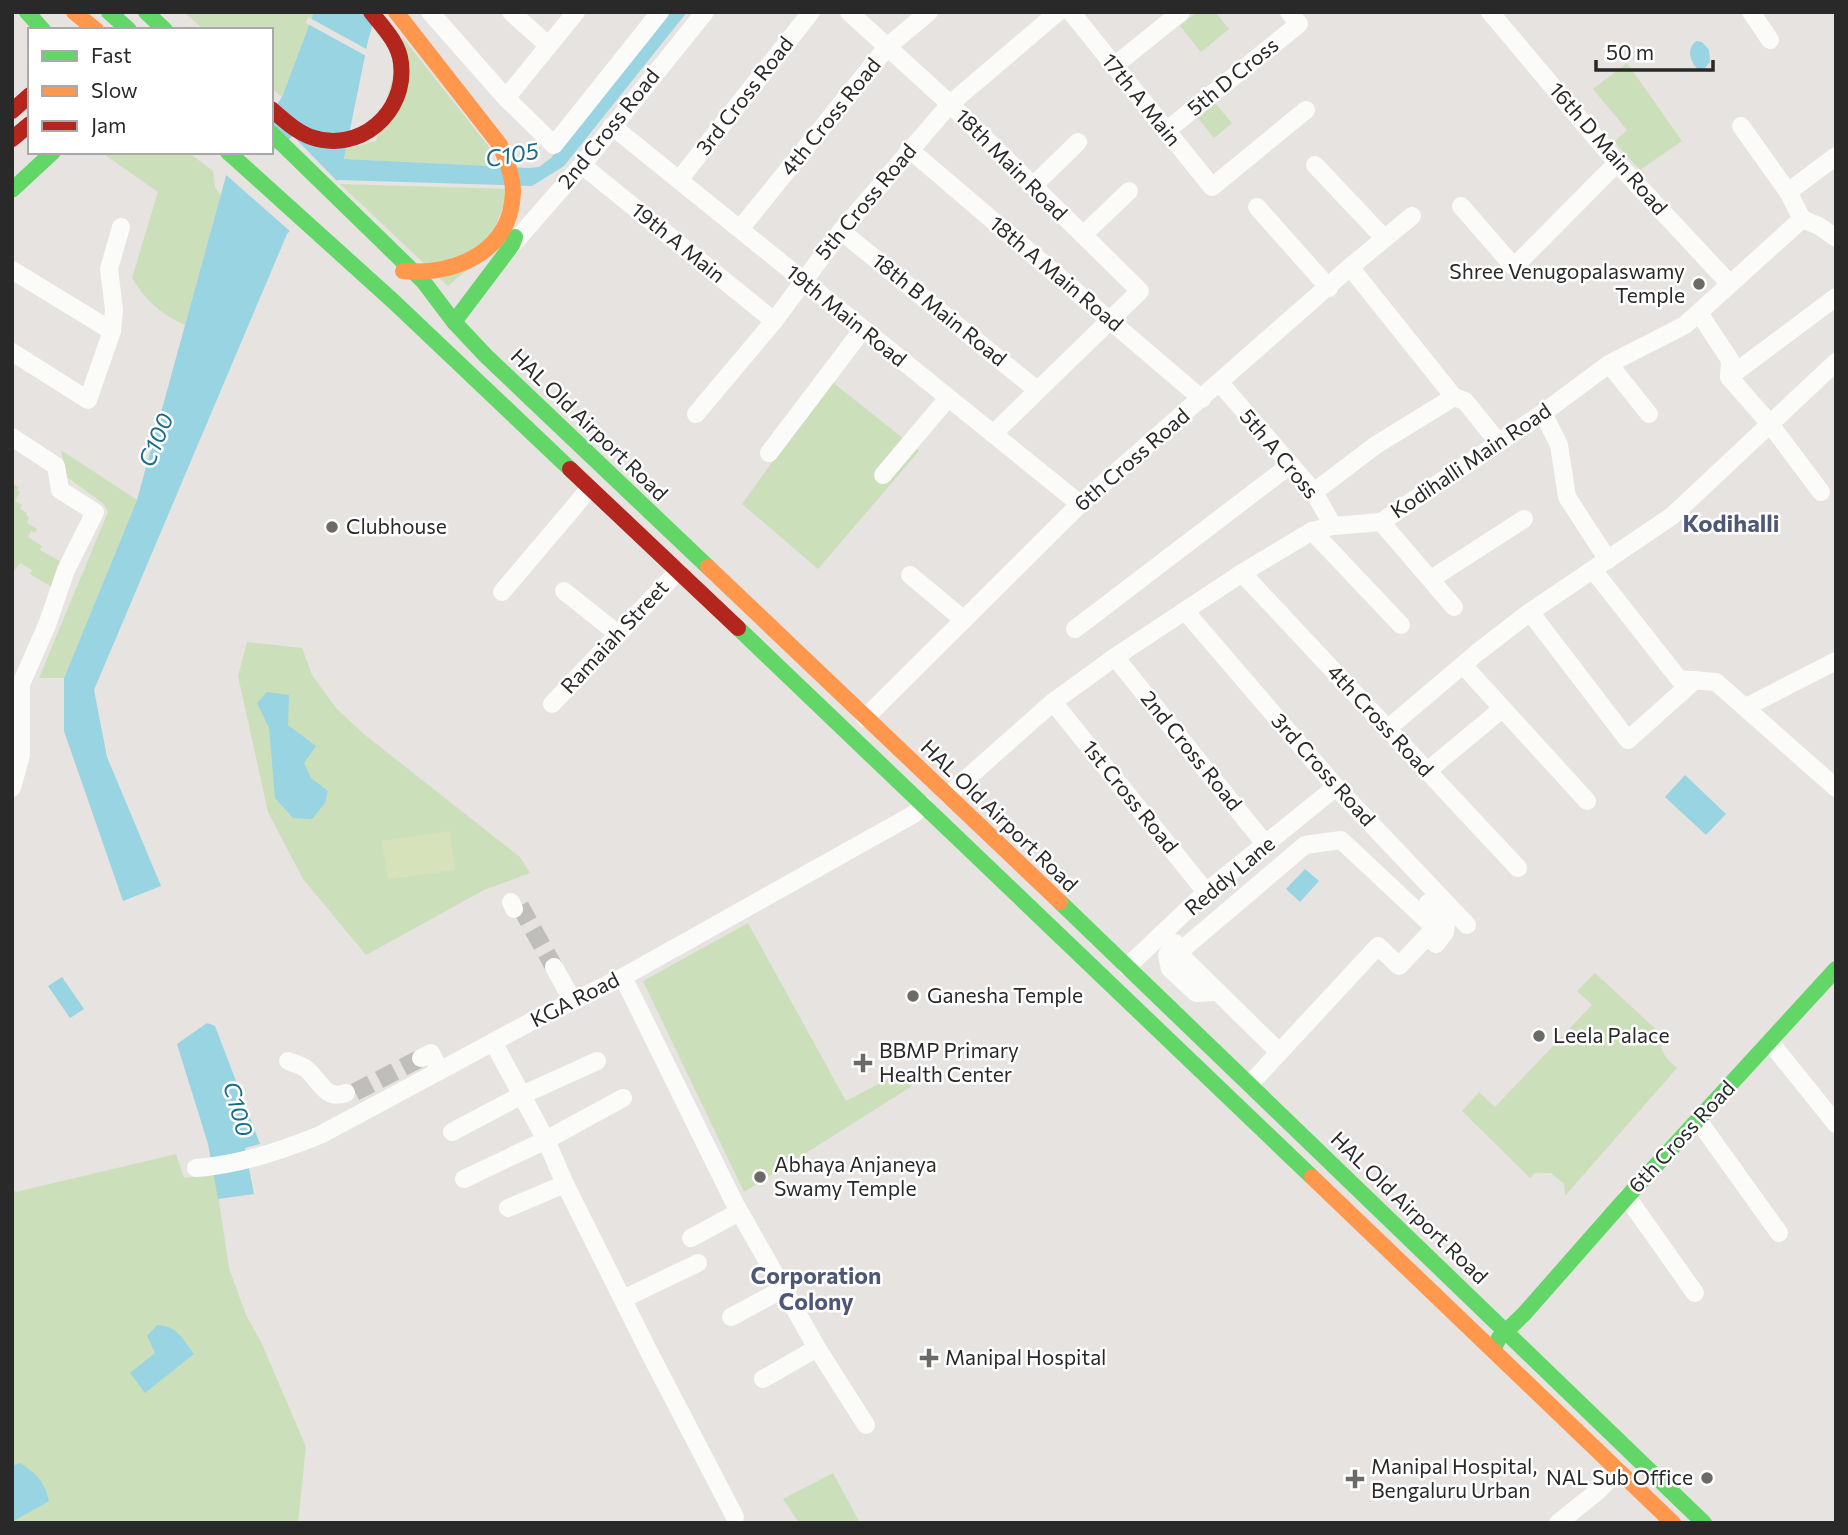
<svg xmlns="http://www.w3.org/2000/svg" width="1848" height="1535" viewBox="0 0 1848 1535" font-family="Commissioner,sans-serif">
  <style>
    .green { fill: #ccdfbb }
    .pitch { fill: #d6e2ba }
    .water { fill: #99d4e2 }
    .pier { fill: #e6e3e0 }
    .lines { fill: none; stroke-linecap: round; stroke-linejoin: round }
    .street-tunnel { stroke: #c0bebb; stroke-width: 18; stroke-dasharray: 18 9; stroke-linecap: butt }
    .street { stroke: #fbfbfa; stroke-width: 18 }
    .fast { stroke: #63d668; stroke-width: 16 }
    .slow { stroke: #ff974d; stroke-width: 16 }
    .jam { stroke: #b3261e; stroke-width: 16 }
    .poi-dot { fill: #6b6a69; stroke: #fff; stroke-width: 2.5 }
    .labels { text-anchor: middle; stroke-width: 5; stroke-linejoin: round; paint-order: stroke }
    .street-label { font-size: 21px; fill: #292929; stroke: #fff }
    .poi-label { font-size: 21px; fill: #292929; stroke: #fff; text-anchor: start }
    .water-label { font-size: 23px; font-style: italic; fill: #1a6c8c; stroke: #fff }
    .neighbourhood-label { font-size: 23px; font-weight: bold; fill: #4e5775; stroke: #fff }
    .quarter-label { font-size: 24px; font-weight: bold; fill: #4e5775; stroke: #fff }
  </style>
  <rect width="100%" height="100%" fill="#e6e3e0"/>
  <!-- green -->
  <g class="green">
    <path d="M 184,12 L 314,12 L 282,97 L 271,88 L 271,30 L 204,30 Z"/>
    <path d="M 1197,12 L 1215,12 L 1229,29 L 1201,52 L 1180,26 Z"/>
    <path d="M 403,38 L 493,152 L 486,166 L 344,159 L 346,149 L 376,141 Z"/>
    <path d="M 1627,63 L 1682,141 L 1640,170 L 1614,142 L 1627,130 L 1593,89 Z"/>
    <path d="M 1215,103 L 1232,123 L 1214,138 L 1198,118 Z"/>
    <path d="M 101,152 L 188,152 L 213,171 L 215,187 L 221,196 L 185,325 C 162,315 145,300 132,278 L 158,192 Z"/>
    <path d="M 340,184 L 510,189 L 484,255 L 448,286 Z"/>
    <path d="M 831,381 L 919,451 L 818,569 L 742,504 Z"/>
    <path d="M 61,450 L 137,500 L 64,678 L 39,678 L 108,512 L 104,504 L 67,477 Z"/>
    <path d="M 12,483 L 19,487 L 17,490 L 20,492 L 15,501 L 22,505 L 20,509 L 27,513 L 26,515 L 29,517 L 27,523 L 37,529 L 35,533 L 31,531 L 28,537 L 42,546 L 40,550 L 60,561 L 57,590 L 30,574 L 32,570 L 20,563 L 14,571 L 12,570 Z"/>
    <path d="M 247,642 L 302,648 L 312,675 L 336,708 L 365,735 L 520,857 L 530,873 L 484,890 L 366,955 L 303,879 L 268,812 L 238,676 Z"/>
    <path d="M 748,923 L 846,1101 L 905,1070 L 912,1086 L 744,1192 L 643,981 Z"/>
    <path d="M 1595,973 L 1662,1035 C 1658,1050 1666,1059 1677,1068 L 1565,1196 L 1564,1184 L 1551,1173 L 1535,1173 L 1530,1178 L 1462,1111 L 1479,1092 L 1495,1107 L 1592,1005 L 1577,991 Z"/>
    <path d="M 176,1154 L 184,1178 L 215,1174 L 229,1268 L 246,1315 L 262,1344 L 306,1447 L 298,1523 L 12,1523 L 12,1187 L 16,1192 Z"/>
    <path d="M 833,1473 L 860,1523 L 799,1523 L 783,1499 Z"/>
  </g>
  <!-- pitch -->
  <path class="pitch" d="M 450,831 L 455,870 L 388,879 L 382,841 Z"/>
  <!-- water -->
  <g class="water">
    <path d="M 314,12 L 376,12 L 368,41 L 344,159 L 529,168 L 539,167 L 551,158 L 591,110 L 667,12 L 687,12 L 564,166 L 532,186 L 338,180 L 287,234 L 94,690 L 107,757 L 161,886 L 123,901 L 64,731 L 64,678 L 137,500 L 226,176 L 243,152 L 271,152 L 271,113 L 282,97 Z"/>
    <path d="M 1696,41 L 1702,42 L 1709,50 L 1710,62 L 1705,68 L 1698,70 C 1690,61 1686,50 1696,41 Z"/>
    <path d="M 267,692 L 289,695 L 288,725 L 316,746 L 304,763 L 311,778 L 328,791 L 325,803 L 312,819 L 293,818 L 275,798 L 269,728 L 257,703 Z"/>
    <path d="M 1685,775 L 1726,814 L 1706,835 L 1665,797 Z"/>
    <path d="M 1305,869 L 1319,881 L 1300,902 L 1286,889 Z"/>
    <path d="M 62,977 L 84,1009 L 70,1018 L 48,986 Z"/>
    <path d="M 207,1023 L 215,1026 L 260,1144 L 245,1148 L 254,1194 L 218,1199 L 208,1144 L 177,1044 Z"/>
    <path d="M 157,1325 C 176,1325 183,1339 194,1354 L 145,1393 L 130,1373 L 155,1353 L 147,1336 Z"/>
    <path d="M 20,1463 C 37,1474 44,1481 49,1501 L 12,1522 L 12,1466 Z"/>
  </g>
  <!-- pier -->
  <g class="pier">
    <path d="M 308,17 L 370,51 L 368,57 L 306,23 Z"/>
    <path d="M 293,136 L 339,183 L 292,233 L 224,173 L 239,152 L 271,152 Z"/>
  </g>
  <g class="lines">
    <!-- street-tunnel -->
    <g class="street-tunnel">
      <path d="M 520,906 L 554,967"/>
      <path d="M 355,1092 L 421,1058"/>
    </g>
    <!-- street -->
    <g class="street">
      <path d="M 430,12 L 506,98 L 554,145 L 660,12"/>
      <path d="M 511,12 L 548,45"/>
      <path d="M 849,12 L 950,104 L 1140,291 L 993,434"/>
      <path d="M 1071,12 L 1212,187 L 1306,110"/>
      <path d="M 1490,12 L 1617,163 L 1729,283"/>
      <path d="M 1751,12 L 1770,40"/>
      <path d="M 1114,66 L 1181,12"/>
      <path d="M 506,98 L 576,12"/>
      <path d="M 612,126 L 1080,504"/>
      <path d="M 1741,126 L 1788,192"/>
      <path d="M 1166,131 L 1299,24 L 1289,12"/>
      <path d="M 909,149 L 1202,399"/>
      <path d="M 582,165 L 774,321"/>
      <path d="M 1315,165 L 1384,238"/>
      <path d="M 679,180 L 811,12"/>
      <path d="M 1033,186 L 1078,142"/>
      <path d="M 1461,206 L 1514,267 L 1617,163"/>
      <path d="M 1257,207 L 1329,288"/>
      <path d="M 1802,219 L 1819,226 L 1836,238"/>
      <path d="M 740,229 L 888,46 L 929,12"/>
      <path d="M 841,231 L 1037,390"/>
      <path d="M 1083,235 L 1129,191"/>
      <path d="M 512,245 L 582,165 L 705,12"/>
      <path d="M 1350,267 L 1454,397 L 1465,401 L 1494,437 L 1501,440"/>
      <path d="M 12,270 L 112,331"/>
      <path d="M 1699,313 L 1730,360 L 1729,377 L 1770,424 L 1821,492"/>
      <path d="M 12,352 L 88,400 L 112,331 L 114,310 L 109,269 L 121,227"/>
      <path d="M 1609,364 L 1649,414"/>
      <path d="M 1729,377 L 1836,297"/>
      <path d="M 1220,383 L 1314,492 L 1333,526"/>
      <path d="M 1543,413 L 1559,445 L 1567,497 L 1608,560"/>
      <path d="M 696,414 L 774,321 L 841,231 L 950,104 L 1058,12"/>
      <path d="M 12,437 L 56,466 L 60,490 L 95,512 L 66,570 L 47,625 L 21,684 L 21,755 L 12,788"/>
      <path d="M 769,453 L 863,329"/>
      <path d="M 883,475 L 948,398"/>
      <path d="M 1314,492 L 1376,445 L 1454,397"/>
      <path d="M 1381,522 L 1454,607"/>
      <path d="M 1312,531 L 1401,625"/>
      <path d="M 1593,570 L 1679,679 L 1716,682 L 1836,788"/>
      <path d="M 1242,573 L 1518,868"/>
      <path d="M 910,575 L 964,620"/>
      <path d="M 1431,579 L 1524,519"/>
      <path d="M 564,591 L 618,634"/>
      <path d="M 502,592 L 590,488"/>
      <path d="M 1185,611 L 1336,787 L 1467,925"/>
      <path d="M 1530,612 L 1628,740 L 1695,680"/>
      <path d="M 1075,629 L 1290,465"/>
      <path d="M 1115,657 L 1266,845"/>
      <path d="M 1463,665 L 1587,801"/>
      <path d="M 1053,702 L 1206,892"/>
      <path d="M 552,704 L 678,571"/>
      <path d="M 1746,707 L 1836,661"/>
      <path d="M 865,718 L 1080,504 L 1350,267 L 1412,216"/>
      <path d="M 1387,729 L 1478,652 L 1530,612 L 1672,516 L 1836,362"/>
      <path d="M 1426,772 L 1502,709"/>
      <path d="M 948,795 L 1053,702 L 1115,657 L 1242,573 L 1312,531 L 1333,526 L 1381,522 L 1543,413 L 1609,364 L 1685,325 L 1802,219 L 1788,192 L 1836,156"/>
      <path d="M 511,902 L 514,909"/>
      <path d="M 1428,903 L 1446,923 L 1445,932 L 1436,944"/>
      <path d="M 1175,943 L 1167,955 L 1170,969 L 1196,993 L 1218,992"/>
      <path d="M 554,967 L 573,1001"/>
      <path d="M 1127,967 L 1206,892 L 1336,787"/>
      <path d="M 623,977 L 735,1204 L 817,1348 L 866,1425"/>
      <path d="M 493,1042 L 546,1140 L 565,1184 L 648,1350 L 735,1517"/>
      <path d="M 1770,1042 L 1836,1124"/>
      <path d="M 421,1058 L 431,1053 L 440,1071"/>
      <path d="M 288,1061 C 293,1063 300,1065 305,1068 C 320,1079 324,1101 346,1093"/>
      <path d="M 1250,1084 L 1378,946 L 1399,966 L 1435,928 L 1341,840 L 1305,845 L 1178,953 L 1279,1052"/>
      <path d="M 1698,1120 L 1779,1233"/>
      <path d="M 452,1132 L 520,1096 L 597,1061"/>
      <path d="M 196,1168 C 239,1165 281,1151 320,1135 L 536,1019 L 623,977 L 914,814 L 923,805"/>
      <path d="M 464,1179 L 546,1140 L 623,1098"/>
      <path d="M 1627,1197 L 1695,1293"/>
      <path d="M 508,1208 L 565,1184"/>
      <path d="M 691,1238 L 739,1212"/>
      <path d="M 623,1299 L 698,1263"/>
      <path d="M 731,1317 L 783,1289"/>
      <path d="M 763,1379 L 817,1348"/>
      <path d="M 1558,1523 L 1598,1491 L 1618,1470"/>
    </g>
    <!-- fast -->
    <g class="fast">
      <path d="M 27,12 L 43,30"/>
      <path d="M 109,12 L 129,30"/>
      <path d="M 146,12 L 165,30"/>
      <path d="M 271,133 L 423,281 L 454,322 L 486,356 L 708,567"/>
      <path d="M 228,152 L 393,301 L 570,469"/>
      <path d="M 12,190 L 53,152"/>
      <path d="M 454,322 L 512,245 L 515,237"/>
      <path d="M 738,628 L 1312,1177"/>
      <path d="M 1060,902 L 1704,1523"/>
      <path d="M 1493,1350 L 1499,1338 L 1524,1314 L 1627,1197 L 1836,969"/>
    </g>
    <!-- slow -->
    <g class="slow">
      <path d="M 74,12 L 96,30"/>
      <path d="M 396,12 L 500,145 C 506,160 513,176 513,192 C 511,253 455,275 403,271"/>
      <path d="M 708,567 L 1060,902"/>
      <path d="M 1312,1177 L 1673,1523"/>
    </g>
    <!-- jam -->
    <g class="jam">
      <path d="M 271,109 C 283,119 296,132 311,137 C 359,154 407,113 401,63 C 399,43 383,27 371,12"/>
      <path d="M 12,111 L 30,95"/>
      <path d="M 12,139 L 30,124"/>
      <path d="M 570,469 L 738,628"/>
    </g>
  </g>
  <!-- markers -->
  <g class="poi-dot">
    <circle cx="1699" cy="284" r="7"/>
    <circle cx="332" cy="527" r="7"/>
    <circle cx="913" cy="996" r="7"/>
    <circle cx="1539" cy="1036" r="7"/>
    <path d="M859.5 1052.5h7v7h7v7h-7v7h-7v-7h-7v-7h7z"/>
    <circle cx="760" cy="1177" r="7"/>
    <path d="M925.5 1347.5h7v7h7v7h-7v7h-7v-7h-7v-7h7z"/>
    <circle cx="1707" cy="1478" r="7"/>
    <path d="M1351.5 1468.5h7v7h7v7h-7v7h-7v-7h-7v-7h7z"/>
  </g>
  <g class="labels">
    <!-- street labels -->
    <g class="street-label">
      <text transform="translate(1233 77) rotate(-39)" y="7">5th D Cross</text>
      <text transform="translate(745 96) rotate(-52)" y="7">3rd Cross Road</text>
      <text transform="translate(1141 100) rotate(51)" y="7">17th A Main</text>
      <text transform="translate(831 117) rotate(-51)" y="7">4th Cross Road</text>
      <text transform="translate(609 129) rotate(-51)" y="7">2nd Cross Road</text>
      <text transform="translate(1608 149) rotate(49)" y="7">16th D Main Road</text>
      <text transform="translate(1011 165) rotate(45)" y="7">18th Main Road</text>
      <text transform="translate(866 202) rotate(-50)" y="7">5th Cross Road</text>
      <text transform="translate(678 243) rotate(39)" y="7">19th A Main</text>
      <text transform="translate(1056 274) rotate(40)" y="7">18th A Main Road</text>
      <text transform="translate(939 310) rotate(39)" y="7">18th B Main Road</text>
      <text transform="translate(846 316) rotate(39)" y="7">19th Main Road</text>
      <text transform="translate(589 425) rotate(44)" y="7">HAL Old Airport Road</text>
      <text transform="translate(1279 454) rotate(50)" y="7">5th A Cross</text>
      <text transform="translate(1132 460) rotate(-41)" y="7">6th Cross Road</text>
      <text transform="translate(1471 461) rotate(-34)" y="7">Kodihalli Main Road</text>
      <text transform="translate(615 637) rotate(-47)" y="7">Ramaiah Street</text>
      <text transform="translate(1380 721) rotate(47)" y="7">4th Cross Road</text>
      <text transform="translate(1191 751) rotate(51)" y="7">2nd Cross Road</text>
      <text transform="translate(1323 770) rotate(48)" y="7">3rd Cross Road</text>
      <text transform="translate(1130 797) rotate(51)" y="7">1st Cross Road</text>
      <text transform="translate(999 816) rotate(44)" y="7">HAL Old Airport Road</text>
      <text transform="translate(1230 876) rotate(-40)" y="7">Reddy Lane</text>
      <text transform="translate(575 1000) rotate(-27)" y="7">KGA Road</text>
      <text transform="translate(1682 1137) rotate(-47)" y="7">6th Cross Road</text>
      <text transform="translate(1409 1208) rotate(44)" y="7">HAL Old Airport Road</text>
    </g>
    <!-- poi labels -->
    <g class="poi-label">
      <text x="1685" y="279" text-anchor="end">Shree Venugopalaswamy<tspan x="1685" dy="24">Temple</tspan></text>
      <text x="346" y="534">Clubhouse</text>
      <text x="927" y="1003">Ganesha Temple</text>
      <text x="1553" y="1043">Leela Palace</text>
      <text x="879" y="1058">BBMP Primary<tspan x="879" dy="24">Health Center</tspan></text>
      <text x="774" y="1172">Abhaya Anjaneya<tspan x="774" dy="24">Swamy Temple</tspan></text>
      <text x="945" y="1365">Manipal Hospital</text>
      <text x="1371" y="1474">Manipal Hospital,<tspan x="1371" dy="24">Bengaluru Urban</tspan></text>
      <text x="1693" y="1485" text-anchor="end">NAL Sub Office</text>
    </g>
    <!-- water labels -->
    <g class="water-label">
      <text transform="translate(512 155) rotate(-10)" y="8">C105</text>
      <text transform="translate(156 440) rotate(-68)" y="8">C100</text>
      <text transform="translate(238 1109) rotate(74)" y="8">C100</text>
    </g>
    <!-- neighbourhood labels -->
    <g class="neighbourhood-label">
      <text x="816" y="1284">Corporation<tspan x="816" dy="26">Colony</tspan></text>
    </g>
    <!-- quarter labels -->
    <g class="quarter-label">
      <text x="1731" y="532">Kodihalli</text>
    </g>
  </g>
  <!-- border -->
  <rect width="1848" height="1535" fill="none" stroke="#292929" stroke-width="28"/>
  <!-- legend -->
  <rect x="28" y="28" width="245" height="126" fill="#ffffff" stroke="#a9a9a9" stroke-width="2"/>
  <rect x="42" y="51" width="35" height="10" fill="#63d668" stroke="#a9a9a9" stroke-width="2"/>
  <text x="91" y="63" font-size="21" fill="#292929">Fast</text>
  <rect x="42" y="86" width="35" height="10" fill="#ff974d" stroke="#a9a9a9" stroke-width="2"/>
  <text x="91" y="98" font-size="21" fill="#292929">Slow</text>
  <rect x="42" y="121" width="35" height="10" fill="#b3261e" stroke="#a9a9a9" stroke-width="2"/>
  <text x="91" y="133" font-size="21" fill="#292929">Jam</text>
  <!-- scale -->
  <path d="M1596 60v10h117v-10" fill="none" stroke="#292929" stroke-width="3.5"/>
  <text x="1606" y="60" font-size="21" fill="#292929" stroke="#ffffff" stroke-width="5" paint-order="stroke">50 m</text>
</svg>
